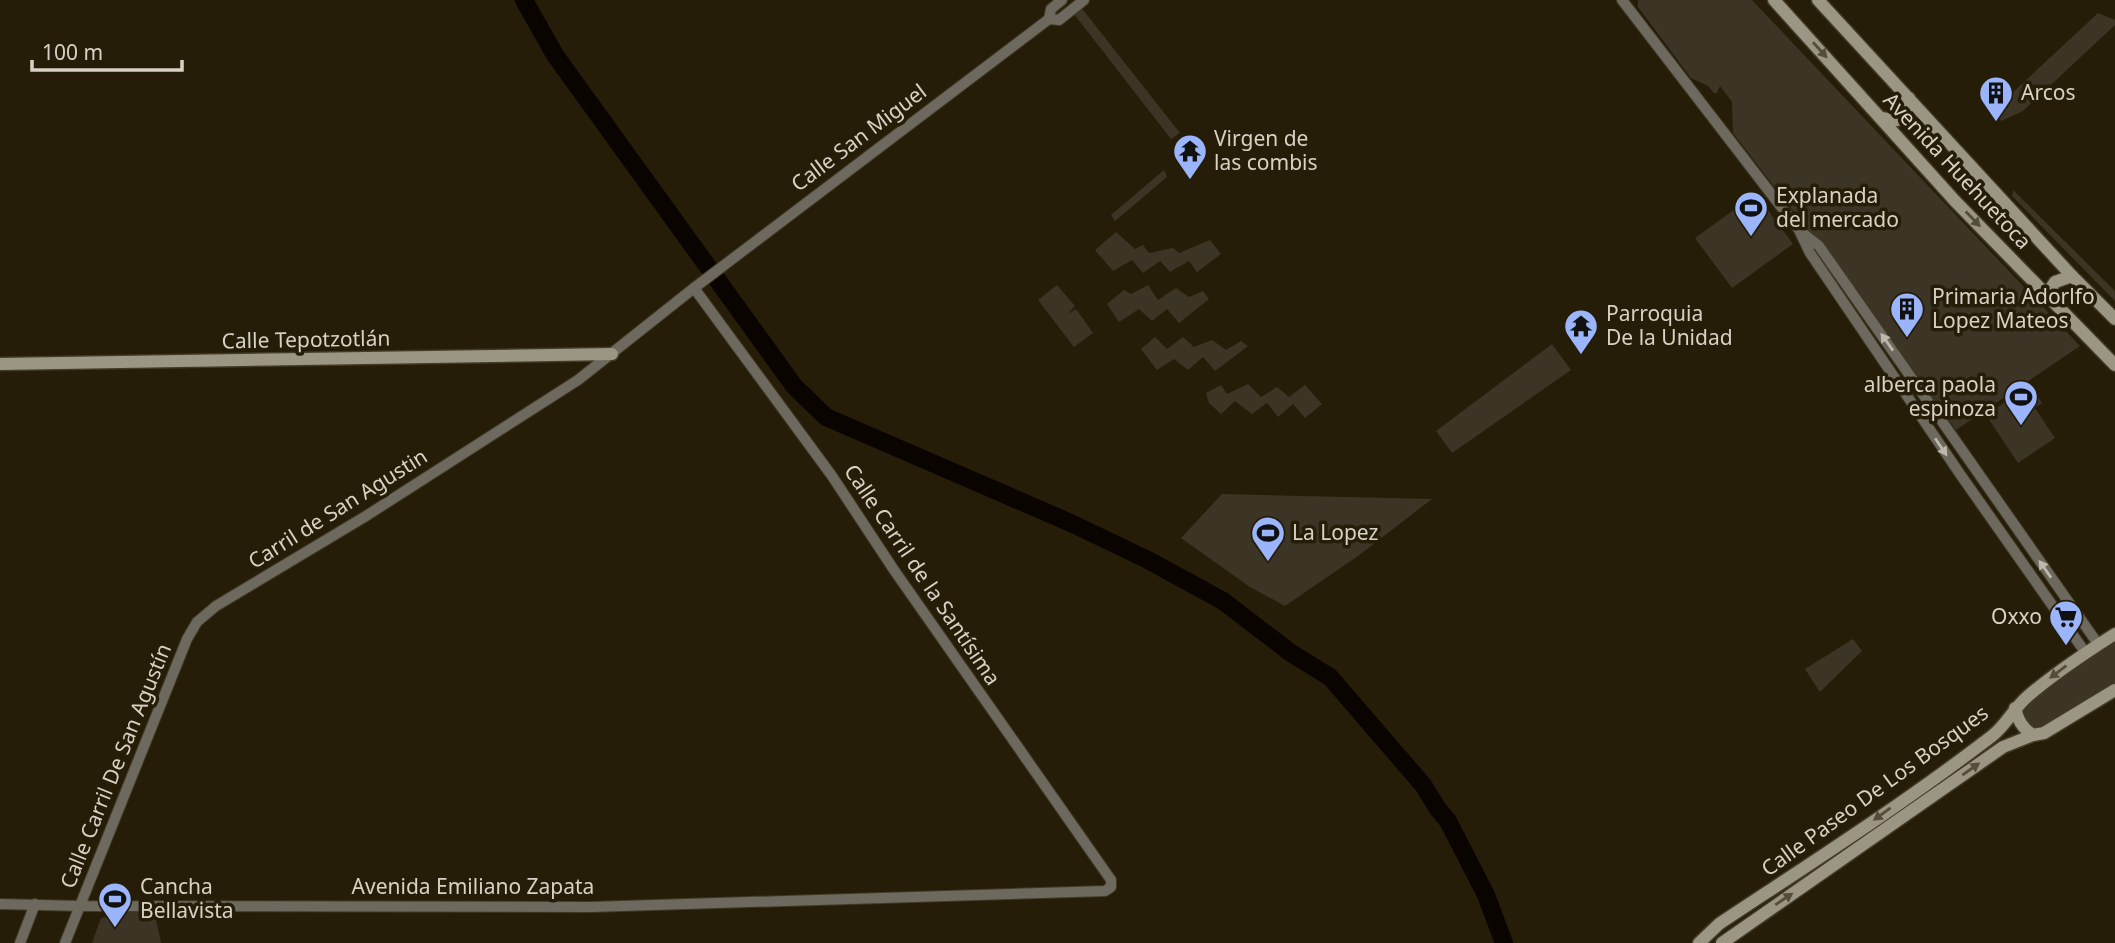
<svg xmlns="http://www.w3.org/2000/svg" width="2115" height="943" viewBox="0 0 2115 943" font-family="'Noto Sans',sans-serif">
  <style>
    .green { fill: #3c3525 }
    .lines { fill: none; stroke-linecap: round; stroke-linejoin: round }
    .river { stroke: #0a0400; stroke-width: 18 }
    .tertiary-casing { stroke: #413a25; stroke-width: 12 }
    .secondary-casing { stroke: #413a25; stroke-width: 15 }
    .tertiary { stroke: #6d695f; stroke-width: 10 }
    .secondary { stroke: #9b9584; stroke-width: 12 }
    .oneway { fill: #544d39 }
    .oneway2 { fill: #bcb8ac }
    .labels { text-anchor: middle; stroke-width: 7; stroke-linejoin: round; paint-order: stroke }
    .poi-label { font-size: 21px; fill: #d7d2c5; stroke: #251d07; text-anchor: start }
    .street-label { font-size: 21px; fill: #d7d2c5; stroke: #251d07 }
  </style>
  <rect width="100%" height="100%" fill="#251d07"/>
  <!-- green -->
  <g class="green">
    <path d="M 1638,0 L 1752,0 L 2080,346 L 1956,430 L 1876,319 L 1733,133 L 1732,102 L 1720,86 L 1717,93 L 1714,93 L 1708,86 L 1691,78 L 1638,7 Z"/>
    <path d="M 1080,6 L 1180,133 L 1171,139 L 1074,14 Z"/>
    <path d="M 2098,13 L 2115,20 L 2115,25 L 2023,111 L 2001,121 L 1997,117 L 2009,96 Z"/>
    <path d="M 1164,170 L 1167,177 L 1115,221 L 1111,215 Z"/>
    <path d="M 2013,190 L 2115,291 L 2115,301 L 2012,196 Z"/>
    <path d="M 1756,194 L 1793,244 L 1732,288 L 1695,238 Z"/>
    <path d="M 1116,232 L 1135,249 L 1143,245 L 1149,253 L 1173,248 L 1179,253 L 1210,240 L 1221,254 L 1197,272 L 1189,261 L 1170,272 L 1160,261 L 1143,273 L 1132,260 L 1113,271 L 1095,250 Z"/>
    <path d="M 1057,285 L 1075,306 L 1068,314 L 1076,309 L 1093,333 L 1074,347 L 1038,300 Z"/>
    <path d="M 1148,285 L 1158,300 L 1176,288 L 1189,297 L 1203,291 L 1209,299 L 1179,323 L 1167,309 L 1152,321 L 1139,309 L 1119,322 L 1107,304 L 1124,290 L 1131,294 Z"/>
    <path d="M 1155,337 L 1167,349 L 1183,337 L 1194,347 L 1212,340 L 1226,350 L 1241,341 L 1248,346 L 1215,371 L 1203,357 L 1188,370 L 1174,359 L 1157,370 L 1141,349 Z"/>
    <path d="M 1552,344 L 1571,370 L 1452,453 L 1436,431 Z"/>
    <path d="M 1248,384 L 1261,397 L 1277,387 L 1289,397 L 1305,385 L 1322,404 L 1305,418 L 1293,404 L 1278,417 L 1267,403 L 1252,414 L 1235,401 L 1221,414 L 1209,403 L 1206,393 L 1221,385 L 1227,394 Z"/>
    <path d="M 2023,390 L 2029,399 L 2036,394 L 2042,403 L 2035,408 L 2055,438 L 2018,463 L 1986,415 Z"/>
    <path d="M 1222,494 L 1432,499 L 1358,556 L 1285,606 L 1250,587 L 1181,538 Z"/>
    <path d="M 1853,639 L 1862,651 L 1820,692 L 1805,669 Z"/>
    <path d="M 2115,639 L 2115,683 L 2039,731 L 2029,728 L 2018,702 Z"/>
    <path d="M 153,906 L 161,943 L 92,943 L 101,918 Z"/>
  </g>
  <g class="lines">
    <!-- river -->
    <path class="river" d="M 524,0 L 555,55 L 794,386 L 826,417 L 1073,524 L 1148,560 L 1223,601 L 1291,653 L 1330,677 L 1423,785 L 1438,809 L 1448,821 L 1486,895 L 1504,943"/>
    <!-- tertiary casing -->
    <g class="tertiary-casing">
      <g id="tertiary">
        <path d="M 1622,0 L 1799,230 L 1810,253 L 1960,474 L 2085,652"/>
        <path d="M 1049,19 L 1059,20 L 1084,0"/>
        <path d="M 1800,231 L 1819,246 L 2098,644"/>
        <path d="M 0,904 L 80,906 L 591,907 L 1105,891 L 1111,887 L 1111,880 L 894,570 L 832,476 L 694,288"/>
        <path d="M 20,943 L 35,904"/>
        <path d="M 65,943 L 187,639 L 197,622 L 216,606 L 366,516 L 578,380 L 694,288 L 1049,19 L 1051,9 L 1062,0"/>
      </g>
    </g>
    <!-- secondary casing -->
    <g class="secondary-casing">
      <g id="secondary">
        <path d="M 1774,0 L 1955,201 L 2115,365"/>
        <path d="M 1818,0 L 2072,276 L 2115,319"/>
        <path d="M 1881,118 L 1897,120 C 1906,113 1908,108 1909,98"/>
        <path d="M 2050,300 L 2051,288 L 2055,282 L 2072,276"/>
        <path d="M 0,364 L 612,354"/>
        <path d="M 2015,708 C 2018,720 2022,728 2033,735"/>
        <path d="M 1699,943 L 1719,924 C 1811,863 1905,803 1992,736 C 2006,725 2014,708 2028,696 C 2055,673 2085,653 2115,634"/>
        <path d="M 1722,943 L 2003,747 L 2033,735 L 2044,733 L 2115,690"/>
      </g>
    </g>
    <!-- tertiary -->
    <use href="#tertiary" class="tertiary"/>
    <!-- secondary -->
    <use href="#secondary" class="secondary"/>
  </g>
  <!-- one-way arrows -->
  <defs><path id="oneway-solid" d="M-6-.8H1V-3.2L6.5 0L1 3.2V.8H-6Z" transform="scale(1.75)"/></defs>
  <g class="oneway">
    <use href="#oneway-solid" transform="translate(1820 50) rotate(48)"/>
    <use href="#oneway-solid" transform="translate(1973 219) rotate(46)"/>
    <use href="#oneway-solid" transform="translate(2058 672) rotate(143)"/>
    <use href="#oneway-solid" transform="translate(1971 769) rotate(-35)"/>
    <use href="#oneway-solid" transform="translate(1882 814) rotate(144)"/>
    <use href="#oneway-solid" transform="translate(1784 899) rotate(-34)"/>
  </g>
  <g class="oneway2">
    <use href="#oneway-solid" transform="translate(1887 342) rotate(-125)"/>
    <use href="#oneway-solid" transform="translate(1941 447) rotate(56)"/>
    <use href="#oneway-solid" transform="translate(2045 569) rotate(-125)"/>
  </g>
  <!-- icons -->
  <defs>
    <g id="building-pin" transform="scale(1.75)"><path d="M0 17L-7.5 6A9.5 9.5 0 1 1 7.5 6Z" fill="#9bb5fd" stroke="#251d07"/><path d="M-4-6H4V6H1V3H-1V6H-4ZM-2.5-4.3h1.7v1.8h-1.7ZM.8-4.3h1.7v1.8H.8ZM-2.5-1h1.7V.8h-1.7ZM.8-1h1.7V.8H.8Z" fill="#111"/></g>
    <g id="temple-pin" transform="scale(1.75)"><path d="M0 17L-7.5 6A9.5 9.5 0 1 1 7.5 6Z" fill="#9bb5fd" stroke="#251d07"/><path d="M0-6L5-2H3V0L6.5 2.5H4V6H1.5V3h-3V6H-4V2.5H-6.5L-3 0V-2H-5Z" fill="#111"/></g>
    <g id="stadium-pin" transform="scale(1.75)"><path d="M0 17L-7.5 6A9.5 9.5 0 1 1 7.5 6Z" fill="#9bb5fd" stroke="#251d07"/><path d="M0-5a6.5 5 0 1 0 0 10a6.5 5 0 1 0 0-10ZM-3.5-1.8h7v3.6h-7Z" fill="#111"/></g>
    <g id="supermarket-pin" transform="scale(1.75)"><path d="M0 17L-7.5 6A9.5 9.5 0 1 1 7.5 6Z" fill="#9bb5fd" stroke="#251d07"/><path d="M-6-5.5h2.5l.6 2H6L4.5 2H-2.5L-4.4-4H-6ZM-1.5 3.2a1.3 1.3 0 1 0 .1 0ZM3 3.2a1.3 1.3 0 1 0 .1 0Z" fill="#111"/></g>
  </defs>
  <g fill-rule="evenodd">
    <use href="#building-pin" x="1996" y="93"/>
    <use href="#temple-pin" x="1190" y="151"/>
    <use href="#stadium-pin" x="1751" y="208"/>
    <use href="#building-pin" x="1907" y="309"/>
    <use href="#temple-pin" x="1581" y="326"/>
    <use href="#stadium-pin" x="2021" y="397"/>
    <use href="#stadium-pin" x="1268" y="533"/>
    <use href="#supermarket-pin" x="2066" y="617"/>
    <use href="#stadium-pin" x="115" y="899"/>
  </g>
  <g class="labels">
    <!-- poi labels -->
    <g class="poi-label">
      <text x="2021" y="100">Arcos</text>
      <text x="1214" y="146">Virgen de<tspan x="1214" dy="24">las combis</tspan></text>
      <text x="1776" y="203">Explanada<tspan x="1776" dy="24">del mercado</tspan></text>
      <text x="1932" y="304">Primaria Adorlfo<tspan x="1932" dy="24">Lopez Mateos</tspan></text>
      <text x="1606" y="321">Parroquia<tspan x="1606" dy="24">De la Unidad</tspan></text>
      <text x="1996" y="392" text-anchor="end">alberca paola<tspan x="1996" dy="24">espinoza</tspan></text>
      <text x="1292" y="540">La Lopez</text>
      <text x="2042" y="624" text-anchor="end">Oxxo</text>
      <text x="140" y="894">Cancha<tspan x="140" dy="24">Bellavista</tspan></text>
    </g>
    <!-- street labels -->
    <g class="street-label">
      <text transform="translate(859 138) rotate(-37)" y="7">Calle San Miguel</text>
      <text transform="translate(1957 171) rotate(47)" y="7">Avenida Huehuetoca</text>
      <text transform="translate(306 340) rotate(-1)" y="7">Calle Tepotzotlán</text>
      <text transform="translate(338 509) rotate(-32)" y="7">Carril de San Agustin</text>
      <text transform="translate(922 575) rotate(56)" y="7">Calle Carril de la Santísima</text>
      <text transform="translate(116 766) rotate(-68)" y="7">Calle Carril De San Agustín</text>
      <text transform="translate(1875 791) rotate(-36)" y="7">Calle Paseo De Los Bosques</text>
      <text x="473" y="894">Avenida Emiliano Zapata</text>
    </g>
  </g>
  <!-- scale -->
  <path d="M32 60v10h150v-10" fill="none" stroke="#d7d2c5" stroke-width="3.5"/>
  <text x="42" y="60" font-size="21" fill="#d7d2c5" stroke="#251d07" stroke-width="5" paint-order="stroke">100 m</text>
</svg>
